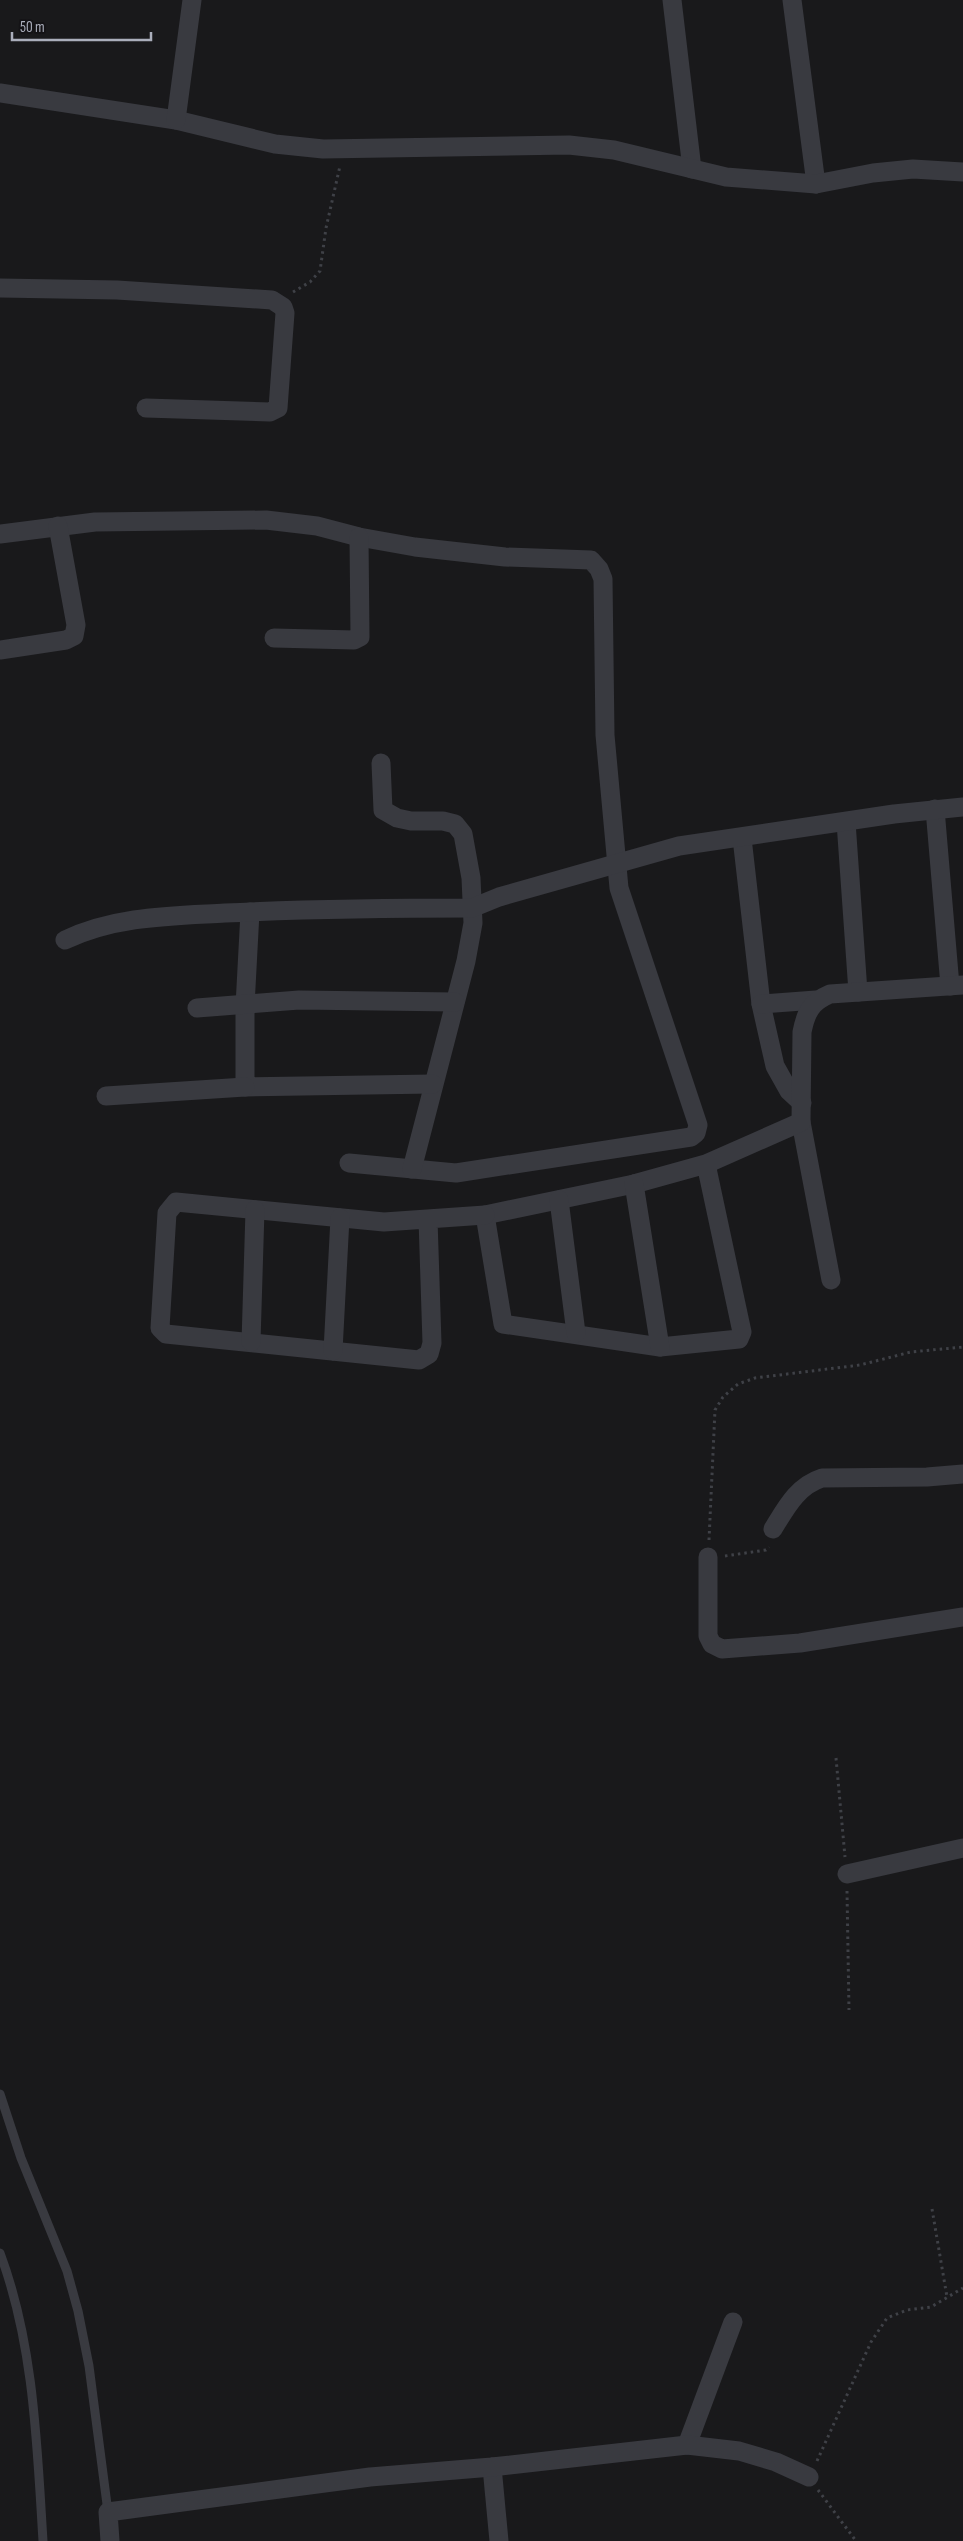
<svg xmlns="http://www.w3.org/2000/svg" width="963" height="2541" viewBox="0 0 963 2541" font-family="'Sofia Sans Condensed',sans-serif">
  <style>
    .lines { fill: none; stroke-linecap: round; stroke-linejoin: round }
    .path { stroke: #3f4147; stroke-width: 3; stroke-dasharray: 2.5 4; stroke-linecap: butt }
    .service { stroke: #393a40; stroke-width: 9 }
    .minor { stroke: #393a40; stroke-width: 19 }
  </style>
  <rect width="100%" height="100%" fill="#19191b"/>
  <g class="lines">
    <!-- path -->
    <g class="path">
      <path d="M 293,292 L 310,282 L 320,271 L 326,228 L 340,166"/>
      <path d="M 709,1540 L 715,1410 L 723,1397 L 738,1384 L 755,1378 L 860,1365 L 911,1352 L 963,1347"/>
      <path d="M 725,1556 L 766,1550 L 769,1547"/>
      <path d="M 836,1758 L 845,1857"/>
      <path d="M 847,1891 L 849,2010"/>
      <path d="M 932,2209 L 947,2297"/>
      <path d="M 817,2461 L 871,2342 L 887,2318 L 907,2310 L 931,2307 L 963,2288"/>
      <path d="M 818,2490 L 856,2541"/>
    </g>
    <!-- service -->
    <g class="service">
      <path d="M 0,2094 L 21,2158 L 67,2271 L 78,2311 L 89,2366 L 108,2512"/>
      <path d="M 0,2253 C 34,2344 37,2445 43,2541"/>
    </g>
    <!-- minor -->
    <g class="minor">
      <path d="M 672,0 L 692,169"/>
      <path d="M 792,0 L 816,184"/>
      <path d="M 0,93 L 176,120 L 275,144 L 323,149 L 569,145 L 614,150 L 726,177 L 816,184 L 873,173 L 913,169 L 963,172"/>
      <path d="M 176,120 L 192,0"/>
      <path d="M 0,288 L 117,290 L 272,300 L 283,307 L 285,313 L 278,408 L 270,412 L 146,408"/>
      <path d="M 0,534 L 95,522 L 266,520 L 317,526 L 359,537 L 415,547 L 505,557 L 591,560 L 599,569 L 603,579 L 605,735 L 619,888 L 698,1125 L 696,1133 L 691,1137 L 456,1173 L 349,1163"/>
      <path d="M 274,638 L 354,640 L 360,637 L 359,537"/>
      <path d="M 0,650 L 66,640 L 74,636 L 76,625 L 58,526"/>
      <path d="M 381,763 L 383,810 L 397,818 L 411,821 L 443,821 L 455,824 L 463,834 L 471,878 L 473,923 L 466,961 L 412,1169"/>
      <path d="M 935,809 L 950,986"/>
      <path d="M 846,822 L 858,992"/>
      <path d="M 742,838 L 761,1004 L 775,1066 L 789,1091 L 802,1103"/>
      <path d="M 250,912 L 245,1006 L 245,1087 L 433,1084"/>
      <path d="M 65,940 C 115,916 171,916 225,913 C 307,909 390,908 472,908 L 499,897 L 679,846 L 894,814 L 963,807"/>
      <path d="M 761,1004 L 816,1000"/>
      <path d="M 197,1008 L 299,1000 L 455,1002"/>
      <path d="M 106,1096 L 245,1087"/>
      <path d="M 801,1122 L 831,1280"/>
      <path d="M 706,1164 L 742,1332 L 739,1339 L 660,1347 L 503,1324 L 485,1215 L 634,1184 L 706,1164 L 801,1122 L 802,1032 C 806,1012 811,1002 830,994 L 963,985"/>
      <path d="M 634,1184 L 660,1347"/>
      <path d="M 559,1200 L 576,1333"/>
      <path d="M 428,1219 L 432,1343 L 429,1354 L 419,1360 L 166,1334 L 160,1328 L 167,1213 L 176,1202 L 384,1222 L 485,1215"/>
      <path d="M 251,1342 L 255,1210"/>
      <path d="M 333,1351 L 340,1218"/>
      <path d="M 773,1529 C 786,1508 797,1486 822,1478 L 927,1477 L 963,1474"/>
      <path d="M 708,1557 L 708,1636 L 712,1644 L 722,1649 L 800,1643 L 963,1617"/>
      <path d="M 847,1874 L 963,1848"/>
      <path d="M 687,2445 L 733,2322"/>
      <path d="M 492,2467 L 499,2541"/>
      <path d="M 110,2541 L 108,2512 L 370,2477 L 492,2467 L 687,2445 L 739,2451 L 776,2462 L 809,2477"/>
    </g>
  </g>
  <!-- scale -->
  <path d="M12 32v8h139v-8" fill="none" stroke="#aaaebb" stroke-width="2.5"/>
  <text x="20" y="32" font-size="15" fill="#aaaebb" stroke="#141316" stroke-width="4" paint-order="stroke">50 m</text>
</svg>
